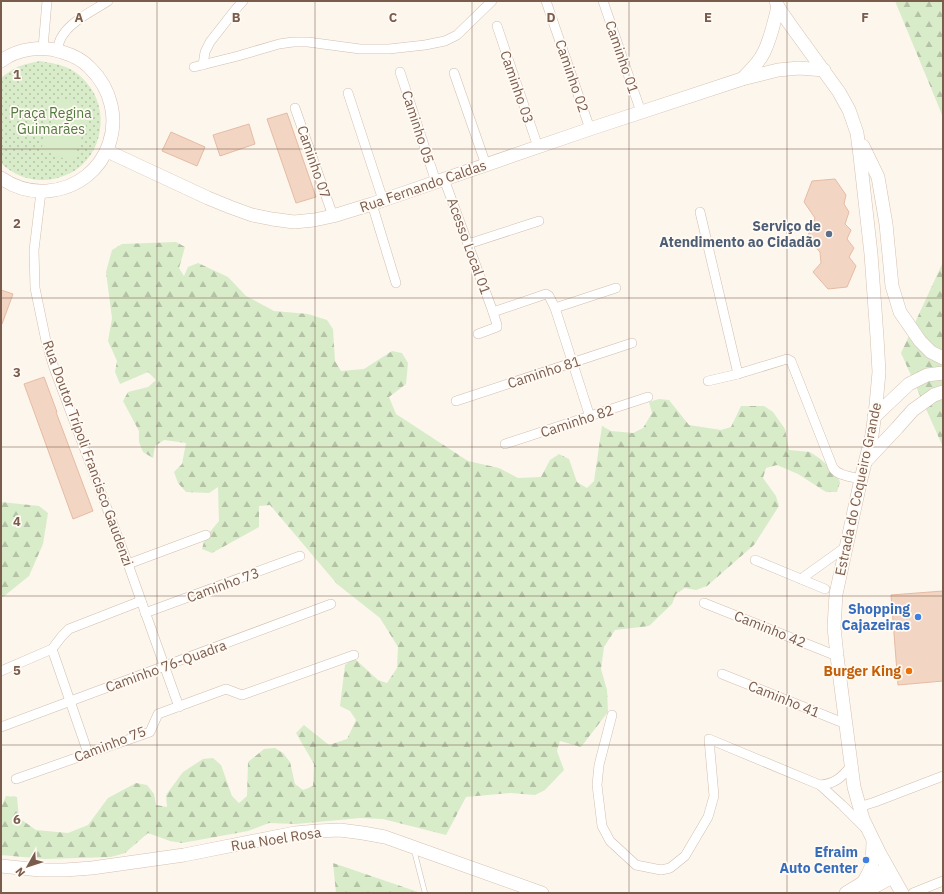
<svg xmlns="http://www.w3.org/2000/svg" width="944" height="894" viewBox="0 0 944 894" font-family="'IBM Plex Sans',sans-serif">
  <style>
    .green { fill: url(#green-dots) }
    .forest { fill: url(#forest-firs) }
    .pitch { fill: #d8ecc9 }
    .building { fill: #f3d5c3; stroke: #e6bba3 }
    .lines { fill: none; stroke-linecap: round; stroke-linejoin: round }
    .lane-casing { stroke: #d1beb0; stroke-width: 5.5 }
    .street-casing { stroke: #d1beb0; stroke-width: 10 }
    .secondary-casing { stroke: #d6c0b0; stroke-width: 14 }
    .lane { stroke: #fff; stroke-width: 4.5 }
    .street { stroke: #fff; stroke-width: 9 }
    .secondary { stroke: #fff; stroke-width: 13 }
    .grid { fill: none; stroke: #7a5c4d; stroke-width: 1; stroke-opacity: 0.55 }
    .service-dot { fill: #5c6f8a; stroke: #fffaf3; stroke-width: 1.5 }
    .shop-dot { fill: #3f7fe0; stroke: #fffaf3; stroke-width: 1.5 }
    .food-dot { fill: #e8710a; stroke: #fffaf3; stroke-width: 1.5 }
    .labels { text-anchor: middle; stroke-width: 3.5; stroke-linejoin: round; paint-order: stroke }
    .street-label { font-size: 14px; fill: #7a5c4d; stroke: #fffaf3 }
    .park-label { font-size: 14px; fill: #537a41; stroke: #fffaf3 }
    .service-label { font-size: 14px; font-weight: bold; fill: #4e5e75; stroke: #fffaf3; text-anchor: end }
    .shop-label { font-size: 14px; font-weight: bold; fill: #366cbe; stroke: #fffaf3; text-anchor: end }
    .food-label { font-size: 14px; font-weight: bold; fill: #c56008; stroke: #fffaf3; text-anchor: end }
    .grid-label { font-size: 13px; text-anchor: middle; font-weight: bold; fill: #7a5c4d; stroke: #fffaf3; stroke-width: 3.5; stroke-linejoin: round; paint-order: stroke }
  </style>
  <defs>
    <pattern id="green-dots" width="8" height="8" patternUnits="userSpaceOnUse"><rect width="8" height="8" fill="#d8ecc9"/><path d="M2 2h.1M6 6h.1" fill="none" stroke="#b4c2a5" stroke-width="1.8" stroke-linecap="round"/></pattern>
    <pattern id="forest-firs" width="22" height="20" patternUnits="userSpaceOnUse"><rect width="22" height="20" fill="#d8ecc9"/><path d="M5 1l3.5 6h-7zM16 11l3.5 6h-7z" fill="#b4c2a5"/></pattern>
  </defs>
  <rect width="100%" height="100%" fill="#fdf6ec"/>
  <!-- green -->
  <path class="green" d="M 40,61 C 51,63 60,64 70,69 C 78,73 85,80 90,87 C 111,116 100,162 66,175 C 59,178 51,180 42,180 C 27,180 12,174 1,163 L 1,78 C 14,67 23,64 40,61 Z"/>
  <!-- forest -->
  <g class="forest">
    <path d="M 895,1 L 943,1 L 943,117 Z"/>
    <path d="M 176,242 L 185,247 L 179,268 L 184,276 L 188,267 L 198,263 L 228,277 L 246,296 L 274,311 L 308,314 L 327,320 L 333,329 L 335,361 L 341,371 L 364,369 L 392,351 L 402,353 L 408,363 L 406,384 L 389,397 L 396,414 L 468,461 L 499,468 L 518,478 L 541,477 L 550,460 L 559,454 L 569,459 L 577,482 L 587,488 L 594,481 L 602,426 L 611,431 L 633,433 L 643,428 L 652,413 L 649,402 L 659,399 L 669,400 L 689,425 L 721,430 L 731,427 L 741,406 L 764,406 L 773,412 L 785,429 L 789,450 L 810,452 L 819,458 L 836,472 L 840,482 L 837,492 L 826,492 L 798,474 L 777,465 L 766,468 L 763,478 L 776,496 L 779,506 L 754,545 L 707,586 L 696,590 L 685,588 L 676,594 L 672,604 L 649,626 L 615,630 L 604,647 L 601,669 L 607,690 L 608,712 L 581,747 L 560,741 L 557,751 L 564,770 L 545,790 L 535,795 L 511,793 L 466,797 L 446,835 L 383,819 L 360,818 L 296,824 L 269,823 L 248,831 L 182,843 L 170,841 L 148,833 L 125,853 L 111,857 L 45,859 L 1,855 L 1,807 L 6,796 L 17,797 L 19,818 L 36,830 L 68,833 L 88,825 L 108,798 L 136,783 L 147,785 L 154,794 L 156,805 L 167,807 L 166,795 L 183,772 L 203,759 L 213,758 L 221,765 L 232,796 L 239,803 L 247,796 L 248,762 L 264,749 L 275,748 L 283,753 L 290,762 L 295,784 L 303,790 L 313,786 L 314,764 L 296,733 L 304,725 L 329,745 L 347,739 L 356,720 L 350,711 L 340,706 L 345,665 L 354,658 L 378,680 L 387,683 L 397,668 L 398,647 L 380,618 L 337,584 L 270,505 L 259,506 L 259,527 L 212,553 L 202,549 L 205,538 L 219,521 L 218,487 L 209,493 L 186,492 L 178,483 L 174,472 L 182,464 L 186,443 L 164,440 L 155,446 L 153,458 L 143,452 L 139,442 L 139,431 L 123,401 L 128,392 L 148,387 L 156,380 L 148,372 L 120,384 L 115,372 L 117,361 L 108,341 L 112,318 L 106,272 L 112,250 L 122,244 Z"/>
    <path d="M 943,262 L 943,447 L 901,353 Z"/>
    <path d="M 1,502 L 39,506 L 48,513 L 43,544 L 29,576 L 3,597 L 1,597 Z"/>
    <path d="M 333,863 L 421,893 L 336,893 Z"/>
  </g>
  <!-- pitch -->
  <path class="pitch" d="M 61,97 L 92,111 L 72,162 L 41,149 Z"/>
  <!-- building -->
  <g class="building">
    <path d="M 287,113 L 316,197 L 296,203 L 267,119 Z"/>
    <path d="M 249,124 L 255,144 L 220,156 L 213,135 Z"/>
    <path d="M 171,132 L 205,147 L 197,166 L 162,151 Z"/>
    <path d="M 835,179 L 846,195 L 844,204 L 849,212 L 845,224 L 851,230 L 847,239 L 854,248 L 849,257 L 856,266 L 847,287 L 828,289 L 813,272 L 821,263 L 820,252 L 807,238 L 815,218 L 804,202 L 812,181 Z"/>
    <path d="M 1,290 L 13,294 L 2,324 L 1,324 Z"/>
    <path d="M 44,377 L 57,412 L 56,412 L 93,511 L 73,519 L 24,384 Z"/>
    <path d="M 943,591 L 943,681 L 898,685 L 891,595 Z"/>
  </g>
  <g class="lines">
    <!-- lane casing -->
    <g class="lane-casing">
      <path id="lane" d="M 414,850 L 425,893"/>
    </g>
    <!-- street casing -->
    <g class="street-casing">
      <g id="street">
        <path d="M 546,1 L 590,129"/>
        <path d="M 603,1 L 641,112"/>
        <path d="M 497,26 L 538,147"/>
        <path d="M 43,48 L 47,1"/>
        <path d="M 57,50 C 58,46 59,42 61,38 C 70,21 93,11 108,1"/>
        <path d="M 203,65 L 205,52 L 210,42 L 235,10 L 243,1"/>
        <path d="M 194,67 L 238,56 L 279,44 L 293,42 L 308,42 L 360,49 L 389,49 L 425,45 L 445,41 L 457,35 L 492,1"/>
        <path d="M 400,72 L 436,182"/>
        <path d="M 454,73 L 486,165"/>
        <path d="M 348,93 L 383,200"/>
        <path d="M 295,108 L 333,216"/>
        <path d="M 444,179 L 493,312"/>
        <path d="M 41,192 L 34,250 L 35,288 L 46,341 L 54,368 L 128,564 L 179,707"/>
        <path d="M 372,204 L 396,283"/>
        <path d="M 700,212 L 738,374"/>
        <path d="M 468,244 L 539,221"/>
        <path d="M 555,308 L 616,288"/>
        <path d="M 478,334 L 497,327 L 497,325 L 493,312 L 546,294 L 549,296 L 555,308 L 590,417"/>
        <path d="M 708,381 L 738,374 L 787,359 L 791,361 L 833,468 C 838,476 852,477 861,479"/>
        <path d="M 456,401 L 632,343"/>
        <path d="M 505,444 L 648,397"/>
        <path d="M 755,560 L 825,589"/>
        <path d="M 128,564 L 206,535"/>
        <path d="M 801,579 L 847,546"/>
        <path d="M 704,603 L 837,656"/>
        <path d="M 145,613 L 300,556"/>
        <path d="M 52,649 L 88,753"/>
        <path d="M 1,671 L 52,649 L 62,636 L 69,629 L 141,601"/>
        <path d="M 722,674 L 846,724"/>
        <path d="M 612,715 L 599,765 L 597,785 L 602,826 L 610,841 L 636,865 L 661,870 L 670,868 L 685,856 L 708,817 L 714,796 L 709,739 L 820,785 L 842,805 L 865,828"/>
        <path d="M 1,727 L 331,604"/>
        <path d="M 16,779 L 150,732 L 158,714 L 226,689 L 242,695 L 354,655"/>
        <path d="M 820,785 C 835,784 842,777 851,766"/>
        <path d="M 859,807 L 875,802 L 943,776"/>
        <path d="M 913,893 L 943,881"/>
      </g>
    </g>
    <!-- secondary casing -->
    <g class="secondary-casing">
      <g id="secondary">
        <path d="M 776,1 L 778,7 L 789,23 L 839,92 L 849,110 L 857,133 L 860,156 L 871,254 L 877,337 L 879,372 L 876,405 L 872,435 L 861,479 L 836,594 L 834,627 L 837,656 L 854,787 L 863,819 L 880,854 L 902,893"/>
        <path d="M 1,61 C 17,49 42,45 62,52 C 72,55 83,60 90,68 C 135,112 110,186 47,191 C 31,192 14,187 1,178"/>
        <path d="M 742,79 C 750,71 759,63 764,52 C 771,38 774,22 778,7"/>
        <path d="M 863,146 L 878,177 L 886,224 L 892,286 L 900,312 L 920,341 L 931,352 L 943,358"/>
        <path d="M 107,151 L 208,198 L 230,207 L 252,215 L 272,219 L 294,222 L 314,220 L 333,216 L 372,204 L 590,129 L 742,79 L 778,70 L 799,68 L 824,70"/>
        <path d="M 874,417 L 909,384 L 927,375 L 943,373"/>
        <path d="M 866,461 L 897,428 L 913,410 L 934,395 L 943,392"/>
        <path d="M 1,866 L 40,870 L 65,870 L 92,868 L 184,855 L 295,833 L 317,831 L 340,830 L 363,833 L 385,837 L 542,893"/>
        <path d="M 863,883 L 868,874 L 872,865 L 873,842"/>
        <path d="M 865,892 L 892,877"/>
        <path d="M 846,893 L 887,868"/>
      </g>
    </g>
    <!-- lane -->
    <use href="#lane" class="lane"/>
    <!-- street -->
    <use href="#street" class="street"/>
    <!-- secondary -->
    <use href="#secondary" class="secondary"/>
  </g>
  <!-- grid -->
  <path class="grid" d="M 157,1 L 157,893M 315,1 L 315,893M 472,1 L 472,893M 629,1 L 629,893M 787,1 L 787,893M 1,149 L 943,149M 1,298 L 943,298M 1,447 L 943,447M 1,596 L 943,596M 1,745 L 943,745"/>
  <!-- markers -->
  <circle class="service-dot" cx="829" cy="234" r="4"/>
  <g class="shop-dot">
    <circle cx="918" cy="617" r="4"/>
    <circle cx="866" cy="860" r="4"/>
  </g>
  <circle class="food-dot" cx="909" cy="671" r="4"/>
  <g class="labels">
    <!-- street labels -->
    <g class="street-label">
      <text transform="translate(622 57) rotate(71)" y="5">Caminho 01</text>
      <text transform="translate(572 76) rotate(71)" y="5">Caminho 02</text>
      <text transform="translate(517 87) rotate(71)" y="5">Caminho 03</text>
      <text transform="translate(418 127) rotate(72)" y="5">Caminho 05</text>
      <text transform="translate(314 162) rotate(71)" y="5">Caminho 07</text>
      <text transform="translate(423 186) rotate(-19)" y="5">Rua Fernando Caldas</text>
      <text transform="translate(469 246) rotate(70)" y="5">Acesso Local 01</text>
      <text transform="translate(544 372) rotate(-18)" y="5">Caminho 81</text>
      <text transform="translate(577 421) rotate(-18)" y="5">Caminho 82</text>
      <text transform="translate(88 453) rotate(70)" y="5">Rua Doutor Trípoli Francisco Gaudenzi</text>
      <text transform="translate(858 489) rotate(-78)" y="5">Estrada do Coqueiro Grande</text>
      <text transform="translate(223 585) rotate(-20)" y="5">Caminho 73</text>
      <text transform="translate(770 629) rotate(22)" y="5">Caminho 42</text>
      <text transform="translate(166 666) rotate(-20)" y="5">Caminho 76-Quadra</text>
      <text transform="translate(784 699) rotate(22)" y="5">Caminho 41</text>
      <text transform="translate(110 744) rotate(-21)" y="5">Caminho 75</text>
      <text transform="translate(276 839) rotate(-9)" y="5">Rua Noel Rosa</text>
    </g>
    <!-- park labels -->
    <g class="park-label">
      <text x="51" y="118">Praça Regina<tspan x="51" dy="16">Guimarães</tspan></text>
    </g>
    <!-- service labels -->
    <g class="service-label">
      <text x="821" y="231">Serviço de<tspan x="821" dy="16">Atendimento ao Cidadão</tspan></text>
    </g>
    <!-- shop labels -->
    <g class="shop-label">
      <text x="910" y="614">Shopping<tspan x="910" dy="16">Cajazeiras</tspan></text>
      <text x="858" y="857">Efraim<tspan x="858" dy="16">Auto Center</tspan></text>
    </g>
    <!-- food labels -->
    <g class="food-label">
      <text x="901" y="676">Burger King</text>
    </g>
  </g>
  <g class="grid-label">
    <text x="79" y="22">A</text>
    <text x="236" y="22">B</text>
    <text x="393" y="22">C</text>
    <text x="551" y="22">D</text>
    <text x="708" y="22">E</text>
    <text x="865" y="22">F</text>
    <text x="17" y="79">1</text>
    <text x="17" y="228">2</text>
    <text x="17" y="377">3</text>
    <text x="17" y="526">4</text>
    <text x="17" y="675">5</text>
    <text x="17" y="824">6</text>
  </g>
  <!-- border -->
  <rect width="944" height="894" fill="none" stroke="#7a5c4d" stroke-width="4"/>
  <!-- north arrow -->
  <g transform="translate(28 866) rotate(231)" stroke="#fffaf3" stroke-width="3" paint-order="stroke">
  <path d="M0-3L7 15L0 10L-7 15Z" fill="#7a5c4d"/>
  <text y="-6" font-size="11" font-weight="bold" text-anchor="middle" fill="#7a5c4d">N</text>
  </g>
</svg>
